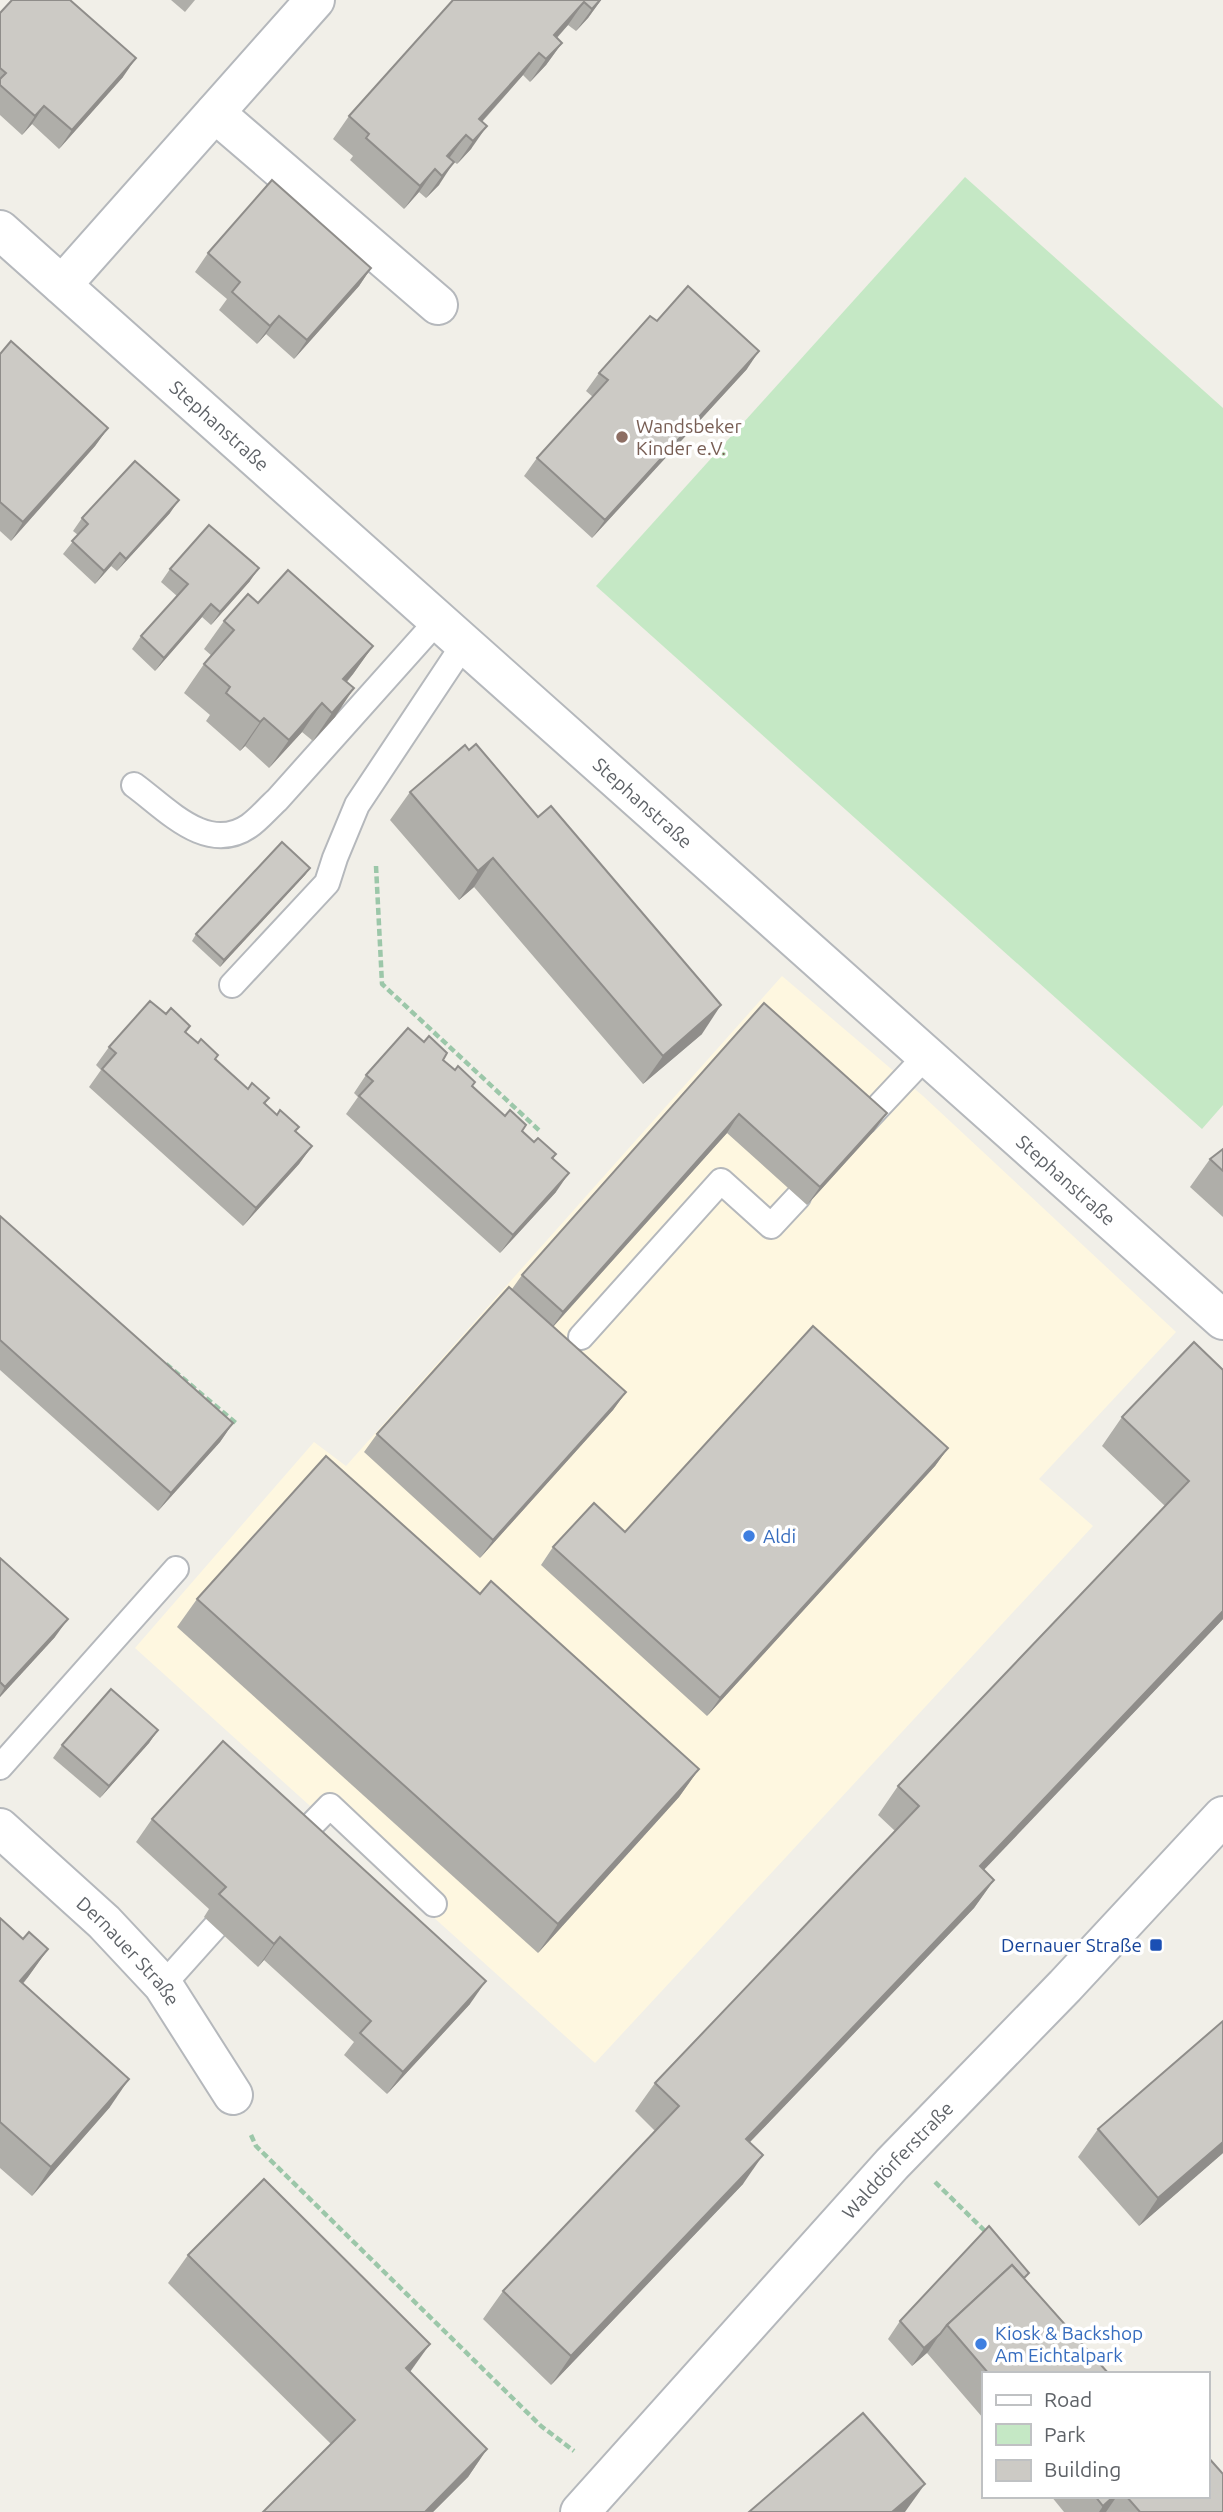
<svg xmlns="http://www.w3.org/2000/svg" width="1223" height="2512" viewBox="0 0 1223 2512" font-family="Ubuntu,sans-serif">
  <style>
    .commercial { fill: #fef7e0 }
    .green { fill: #c5e8c5 }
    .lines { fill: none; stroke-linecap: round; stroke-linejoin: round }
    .service-casing { stroke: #b5b8bc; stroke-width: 28 }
    .minor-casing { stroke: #b5b8bc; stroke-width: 42 }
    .tertiary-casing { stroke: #b5b8bc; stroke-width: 42 }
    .path { stroke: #9cc7a9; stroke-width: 4.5; stroke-dasharray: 7 3.5; stroke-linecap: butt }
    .service { stroke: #fff; stroke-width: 24 }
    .minor { stroke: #fff; stroke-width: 38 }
    .tertiary { stroke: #fff; stroke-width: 38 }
    .wall { fill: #afaea9 }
    .shaded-wall { fill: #8f8d8a }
    .building { fill: #cccac5; stroke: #8f8d8a; stroke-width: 2 }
    .education-dot { fill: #8d6e63; stroke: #fff; stroke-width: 2.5 }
    .shop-dot { fill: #3f7fe0; stroke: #fff; stroke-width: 2.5 }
    .transit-dot { fill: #1a4fb4; stroke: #fff; stroke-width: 2.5 }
    .labels { text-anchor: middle; stroke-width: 7; stroke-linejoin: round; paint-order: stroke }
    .street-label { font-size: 19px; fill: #5f6368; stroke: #fff }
    .education-label { font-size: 19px; fill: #785e54; stroke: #fff; text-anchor: start }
    .shop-label { font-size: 19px; fill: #366cbe; stroke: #fff; text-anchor: start }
    .transit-label { font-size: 19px; fill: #164399; stroke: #fff; text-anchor: end }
  </style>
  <rect width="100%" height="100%" fill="#f1efe8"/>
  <!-- commercial -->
  <path class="commercial" d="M 782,976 L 923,1096 L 1176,1332 L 1039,1479 L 1093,1526 L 595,2063 L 135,1648 L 314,1442 L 346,1466 Z"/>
  <!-- green -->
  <path class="green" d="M 965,177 L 1223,408 L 1223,1105 L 1202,1129 L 596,586 Z"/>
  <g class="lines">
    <!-- service casing -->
    <g class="service-casing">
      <g id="service">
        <path d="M 134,785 C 167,809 207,855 249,826 C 259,819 268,808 277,800 L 438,620"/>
        <path d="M 232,985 L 327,883 L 335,858 L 357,805 L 464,644"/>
        <path d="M 864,1122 L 926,1056"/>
        <path d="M 581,1337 L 721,1181 L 771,1226 L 798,1197"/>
        <path d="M 0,1767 L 176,1569"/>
        <path d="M 294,1843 L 330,1806 L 434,1904"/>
        <path d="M 163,1985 L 215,1927"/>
      </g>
    </g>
    <!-- minor casing -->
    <g class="minor-casing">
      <g id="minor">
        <path d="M 215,113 L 438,305"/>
        <path id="s1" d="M 0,230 L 1223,1320"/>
        <path d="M 62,285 L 315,0"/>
        <path id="s2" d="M 0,1828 L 104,1922 L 163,1985 L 233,2095"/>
      </g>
    </g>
    <!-- tertiary casing -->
    <g class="tertiary-casing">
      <g id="tertiary">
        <path id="s3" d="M 580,2512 L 892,2164 L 1065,1986 L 1223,1816"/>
      </g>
    </g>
    <!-- path -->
    <g class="path">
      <path d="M 376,866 L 382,984 L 541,1132"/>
      <path d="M 166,1364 L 237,1424"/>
      <path d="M 251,2135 L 256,2146 L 541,2426 L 574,2451"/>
      <path d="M 935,2182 L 986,2232"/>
    </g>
    <!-- service -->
    <use href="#service" class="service"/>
    <!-- minor -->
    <use href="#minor" class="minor"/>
    <!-- tertiary -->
    <use href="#tertiary" class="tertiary"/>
  </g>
  <!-- wall -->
  <g class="wall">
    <path d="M 171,0 L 195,0 L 185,12 Z"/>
    <path d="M 453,0 L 601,0 L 588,18 L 576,31 L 568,25 L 557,38 L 562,43 L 546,65 L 530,82 L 523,75 L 482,122 L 471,149 L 457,164 L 449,158 L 439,185 L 426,198 L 419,192 L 404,209 L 350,160 L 353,156 L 333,139 L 349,116 Z"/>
    <path d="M 0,13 L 123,77 L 59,149 L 32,124 L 22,135 L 0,115 Z"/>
    <path d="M 208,253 L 371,268 L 359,286 L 294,359 L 266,334 L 257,344 L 219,310 L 227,299 L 195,272 Z"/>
    <path d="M 657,321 L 747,369 L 592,538 L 524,476 L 537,458 L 593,397 L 586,391 L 599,373 Z"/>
    <path d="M 0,354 L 108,428 L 95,446 L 11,541 L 0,531 Z"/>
    <path d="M 170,513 L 117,571 L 111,566 L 95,584 L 63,554 L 78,535 L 73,531 L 82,518 Z"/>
    <path d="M 170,569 L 250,581 L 211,625 L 202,617 L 155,671 L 132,649 L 141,636 L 177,596 L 161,582 Z"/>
    <path d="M 258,603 L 373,646 L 353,674 L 347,682 L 335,717 L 313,741 L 302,732 L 269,768 L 245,746 L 240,751 L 206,721 L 210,715 L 184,693 L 204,664 L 212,656 L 204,649 L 224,621 Z"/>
    <path d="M 465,745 L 702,1034 L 643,1084 L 474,887 L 459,900 L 390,820 L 410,792 Z"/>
    <path d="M 310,868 L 305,875 L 220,967 L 192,941 L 196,934 Z"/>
    <path d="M 764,1003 L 874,1131 L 807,1205 L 727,1133 L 553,1327 L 626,1392 L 613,1410 L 480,1558 L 364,1452 L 377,1434 L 512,1289 L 522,1275 Z"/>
    <path d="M 166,1014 L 190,1026 L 186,1032 L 198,1043 L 218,1055 L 215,1059 L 248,1089 L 269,1098 L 265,1104 L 277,1115 L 299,1127 L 295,1132 L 312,1146 L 299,1164 L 243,1226 L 89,1087 L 101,1070 L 96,1065 L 109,1047 Z"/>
    <path d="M 443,1060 L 505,1116 L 526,1125 L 522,1131 L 534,1142 L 556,1154 L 553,1159 L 556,1192 L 500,1253 L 346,1114 L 358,1097 L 354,1093 L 366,1075 Z"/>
    <path d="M 1223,1149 L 1223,1217 L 1190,1187 L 1210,1159 Z"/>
    <path d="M 0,1216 L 233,1423 L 220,1442 L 158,1511 L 0,1370 Z"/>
    <path d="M 1223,1370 L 1223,1619 L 983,1870 L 994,1880 L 974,1908 L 750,2142 L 743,2184 L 551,2385 L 483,2319 L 503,2291 L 655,2131 L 635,2111 L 655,2083 L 895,1831 L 878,1815 L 898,1786 L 1165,1506 L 1102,1446 L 1122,1417 Z"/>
    <path d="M 948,1448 L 935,1466 L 707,1716 L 541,1565 L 553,1547 L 625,1532 Z"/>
    <path d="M 0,1558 L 55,1637 L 0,1697 Z"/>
    <path d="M 480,1594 L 699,1769 L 679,1797 L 538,1953 L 177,1627 L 197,1599 Z"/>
    <path d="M 158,1730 L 149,1743 L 100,1798 L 53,1758 L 62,1745 Z"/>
    <path d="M 152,1819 L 470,2004 L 387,2094 L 344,2055 L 354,2042 L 264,1960 L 258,1967 L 204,1917 L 209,1909 L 136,1842 Z"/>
    <path d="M 0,1918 L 23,1939 L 48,1949 L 23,1984 L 110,2107 L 32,2196 L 0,2168 Z"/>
    <path d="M 1098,2129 L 1223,2153 L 1139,2226 L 1078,2157 Z"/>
    <path d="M 188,2255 L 410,2372 L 487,2449 L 468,2477 L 433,2512 L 263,2512 L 331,2444 L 168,2283 Z"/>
    <path d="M 1025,2279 L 1109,2374 L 983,2374 L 983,2418 L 927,2353 L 928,2352 L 912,2366 L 888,2339 L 900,2321 Z"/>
    <path d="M 1051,2496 L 1207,2496 L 1223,2512 L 1064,2512 Z"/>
  </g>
  <!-- shaded-wall -->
  <g class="shaded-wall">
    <path d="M 600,0 L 601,0 L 588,18 L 576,31 L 592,9 Z"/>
    <path d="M 584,2 L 568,25 L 541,55 L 554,35 Z"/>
    <path d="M 562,43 L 546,65 L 530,82 L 546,59 Z"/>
    <path d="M 539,53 L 523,75 L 468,137 L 479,119 Z"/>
    <path d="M 136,58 L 123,77 L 59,149 L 72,130 Z"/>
    <path d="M 44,106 L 32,124 L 22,135 L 35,116 Z"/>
    <path d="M 487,126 L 471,149 L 457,164 L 473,141 Z"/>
    <path d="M 466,135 L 450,157 L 437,172 L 447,156 Z"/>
    <path d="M 454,162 L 439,185 L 426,198 L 442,176 Z"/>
    <path d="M 435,169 L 419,192 L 404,209 L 420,186 Z"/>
    <path d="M 371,268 L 359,286 L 294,359 L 307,340 Z"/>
    <path d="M 279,316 L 266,334 L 257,344 L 270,326 Z"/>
    <path d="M 759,351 L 747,369 L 592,538 L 605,520 Z"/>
    <path d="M 108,428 L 95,446 L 11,541 L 23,522 Z"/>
    <path d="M 179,500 L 170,513 L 117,571 L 126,559 Z"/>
    <path d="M 120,553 L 111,566 L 95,584 L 104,571 Z"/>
    <path d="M 259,568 L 250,581 L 211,625 L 220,612 Z"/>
    <path d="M 211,604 L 202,617 L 155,671 L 164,658 Z"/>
    <path d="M 373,646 L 353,674 L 324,707 L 343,679 Z"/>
    <path d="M 354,688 L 335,717 L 313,741 L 332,713 Z"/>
    <path d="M 322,703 L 302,732 L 269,768 L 289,740 Z"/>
    <path d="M 264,718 L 245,746 L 240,751 L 260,722 Z"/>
    <path d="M 493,858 L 474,887 L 459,900 L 478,871 Z"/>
    <path d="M 310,868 L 305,875 L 220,967 L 224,960 Z"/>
    <path d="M 721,1005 L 702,1034 L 643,1084 L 663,1056 Z"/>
    <path d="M 887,1113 L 874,1131 L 807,1205 L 820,1187 Z"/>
    <path d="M 739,1114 L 727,1133 L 550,1330 L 563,1312 Z"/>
    <path d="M 312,1146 L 299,1164 L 243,1226 L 256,1208 Z"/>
    <path d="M 569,1173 L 556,1192 L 500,1253 L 513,1235 Z"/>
    <path d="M 626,1392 L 613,1410 L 480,1558 L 493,1540 Z"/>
    <path d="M 233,1423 L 220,1442 L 158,1511 L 171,1493 Z"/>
    <path d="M 948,1448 L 935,1466 L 707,1716 L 720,1698 Z"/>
    <path d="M 1223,1611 L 1223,1619 L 960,1895 L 980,1866 Z"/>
    <path d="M 68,1619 L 55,1637 L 0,1697 L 0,1695 L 5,1687 Z"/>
    <path d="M 158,1730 L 149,1743 L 100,1798 L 109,1786 Z"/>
    <path d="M 699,1769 L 679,1797 L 538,1953 L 558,1924 Z"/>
    <path d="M 994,1880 L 974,1908 L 726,2167 L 746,2139 Z"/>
    <path d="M 280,1937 L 264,1960 L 258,1967 L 274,1944 Z"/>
    <path d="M 48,1949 L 28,1977 L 0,2009 L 20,1981 Z"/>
    <path d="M 486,1981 L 470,2004 L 387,2094 L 403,2072 Z"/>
    <path d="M 129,2079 L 110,2107 L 32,2196 L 51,2167 Z"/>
    <path d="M 1223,2142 L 1223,2153 L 1139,2226 L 1158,2198 Z"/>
    <path d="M 763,2155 L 743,2184 L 551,2385 L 571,2356 Z"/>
    <path d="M 940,2334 L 928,2352 L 912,2366 L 924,2348 Z"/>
    <path d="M 430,2344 L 410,2372 L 406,2368 Z"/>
    <path d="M 487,2449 L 468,2477 L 433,2512 L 425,2512 Z"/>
    <path d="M 925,2484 L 905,2512 L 892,2512 Z"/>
    <path d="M 1114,2496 L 1117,2496 L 1106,2512 L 1099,2512 L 1103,2506 Z"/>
  </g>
  <!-- building -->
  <g class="building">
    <path d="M 12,0 L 70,0 L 136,58 L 72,130 L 44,106 L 35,116 L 0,85 L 0,79 L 6,73 L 0,68 L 0,13 Z"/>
    <path d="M 453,0 L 600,0 L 592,9 L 584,2 L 554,35 L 562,43 L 546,59 L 539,53 L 479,119 L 487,126 L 473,141 L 466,135 L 447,156 L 454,162 L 442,176 L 435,169 L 420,186 L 366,138 L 369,134 L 349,116 Z"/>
    <path d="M 272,180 L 371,268 L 307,340 L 279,316 L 270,326 L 232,292 L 240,282 L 208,253 Z"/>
    <path d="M 688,286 L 759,351 L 605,520 L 537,458 L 608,380 L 599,373 L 650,316 L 657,321 Z"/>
    <path d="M 11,341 L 108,428 L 23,522 L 0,502 L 0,354 Z"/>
    <path d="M 135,461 L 179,500 L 126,559 L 120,553 L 104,571 L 72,541 L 88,524 L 82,518 Z"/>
    <path d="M 209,525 L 259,568 L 220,612 L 211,604 L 164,658 L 141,636 L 188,584 L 170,569 Z"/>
    <path d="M 288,570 L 373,646 L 343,679 L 354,688 L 332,713 L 322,703 L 289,740 L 264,718 L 260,722 L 226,693 L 230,687 L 204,664 L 234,630 L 224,621 L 248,594 L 258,603 Z"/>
    <path d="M 476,744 L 538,817 L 551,806 L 721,1005 L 663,1056 L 493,858 L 478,871 L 410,792 L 465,745 L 469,750 Z"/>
    <path d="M 282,842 L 310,868 L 224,960 L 196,934 Z"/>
    <path d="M 150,1001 L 166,1014 L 171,1008 L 190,1026 L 185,1032 L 198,1043 L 201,1039 L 218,1055 L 215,1059 L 248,1089 L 252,1083 L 269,1098 L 264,1103 L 277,1115 L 280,1110 L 299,1127 L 295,1131 L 312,1146 L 256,1208 L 102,1069 L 116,1053 L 109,1047 Z"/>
    <path d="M 764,1003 L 887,1113 L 820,1187 L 739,1114 L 563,1312 L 522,1275 Z"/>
    <path d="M 408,1028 L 424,1042 L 429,1036 L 447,1053 L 443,1060 L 455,1070 L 458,1066 L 475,1082 L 472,1086 L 505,1116 L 510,1110 L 526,1125 L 522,1131 L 534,1142 L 538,1138 L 556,1154 L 552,1158 L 569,1173 L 513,1235 L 359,1096 L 373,1081 L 366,1075 Z"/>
    <path d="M 1223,1149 L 1223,1171 L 1210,1159 Z"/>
    <path d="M 0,1216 L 233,1423 L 171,1493 L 0,1340 Z"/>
    <path d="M 509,1287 L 626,1392 L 493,1540 L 377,1434 Z"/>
    <path d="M 813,1326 L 948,1448 L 720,1698 L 553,1547 L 594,1503 L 625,1532 Z"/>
    <path d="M 1194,1342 L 1223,1370 L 1223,1611 L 980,1866 L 994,1880 L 746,2139 L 763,2155 L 571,2356 L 503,2291 L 679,2106 L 655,2083 L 919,1806 L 898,1786 L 1189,1481 L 1122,1417 Z"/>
    <path d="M 326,1456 L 480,1594 L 491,1581 L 699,1769 L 558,1924 L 197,1599 Z"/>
    <path d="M 0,1558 L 68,1619 L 5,1687 L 0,1682 Z"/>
    <path d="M 111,1689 L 158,1730 L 109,1786 L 62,1745 Z"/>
    <path d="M 223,1741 L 486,1981 L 403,2072 L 360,2033 L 371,2021 L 280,1937 L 274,1944 L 219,1894 L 226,1887 L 152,1819 Z"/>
    <path d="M 0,1918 L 23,1939 L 29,1932 L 48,1949 L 20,1981 L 129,2079 L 51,2167 L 0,2122 Z"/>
    <path d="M 1223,2021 L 1223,2142 L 1158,2198 L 1098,2129 Z"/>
    <path d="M 264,2179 L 430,2344 L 406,2368 L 487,2449 L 425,2512 L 263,2512 L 355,2420 L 188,2255 Z"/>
    <path d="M 989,2226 L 1029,2273 L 1024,2278 L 1012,2265 L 947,2325 L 940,2334 L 924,2348 L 900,2321 Z"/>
    <path d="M 1012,2265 L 1109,2374 L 989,2374 L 947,2325 Z"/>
    <path d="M 863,2413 L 925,2484 L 892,2512 L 749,2512 Z"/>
    <path d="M 1207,2456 L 1223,2474 L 1223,2512 L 1140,2512 L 1126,2496 L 1207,2496 Z"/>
    <path d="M 1095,2496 L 1114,2496 L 1103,2506 Z"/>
  </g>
  <!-- markers -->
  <circle class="education-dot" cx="622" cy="437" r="7"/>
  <g class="shop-dot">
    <circle cx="749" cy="1536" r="7"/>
    <circle cx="981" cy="2344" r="7"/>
  </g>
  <rect class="transit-dot" x="1149" y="1938" width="14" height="14" rx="3.5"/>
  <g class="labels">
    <!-- street labels -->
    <g class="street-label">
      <text dy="7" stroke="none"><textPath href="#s1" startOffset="294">Stephanstraße</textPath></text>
      <text dy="7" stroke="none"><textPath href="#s1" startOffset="861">Stephanstraße</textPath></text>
      <text dy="7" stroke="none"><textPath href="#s1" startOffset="1428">Stephanstraße</textPath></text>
      <text dy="7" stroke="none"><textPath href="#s2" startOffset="178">Dernauer Straße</textPath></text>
      <text dy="7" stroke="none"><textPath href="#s3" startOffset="474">Walddörferstraße</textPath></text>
    </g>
    <!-- education labels -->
    <g class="education-label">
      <text x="636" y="433">Wandsbeker<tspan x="636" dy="22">Kinder e.V.</tspan></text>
    </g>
    <!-- shop labels -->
    <g class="shop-label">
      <text x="763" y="1543">Aldi</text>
      <text x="995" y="2340">Kiosk &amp; Backshop<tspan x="995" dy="22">Am Eichtalpark</tspan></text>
    </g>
    <!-- transit labels -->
    <g class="transit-label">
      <text x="1142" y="1952">Dernauer Straße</text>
    </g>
  </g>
  <!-- legend -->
  <rect x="982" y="2372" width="228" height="126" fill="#ffffff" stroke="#bfc1c3" stroke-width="2"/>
  <rect x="996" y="2395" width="35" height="10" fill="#ffffff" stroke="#bfc1c3" stroke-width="2"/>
  <text x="1044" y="2407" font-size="21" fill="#5f6368">Road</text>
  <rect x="996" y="2424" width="35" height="21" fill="#c5e8c5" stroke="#bfc1c3" stroke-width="2"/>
  <text x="1044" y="2442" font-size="21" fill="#5f6368">Park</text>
  <rect x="996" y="2460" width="35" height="21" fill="#cccac5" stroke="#bfc1c3" stroke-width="2"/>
  <text x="1044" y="2477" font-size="21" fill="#5f6368">Building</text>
</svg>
